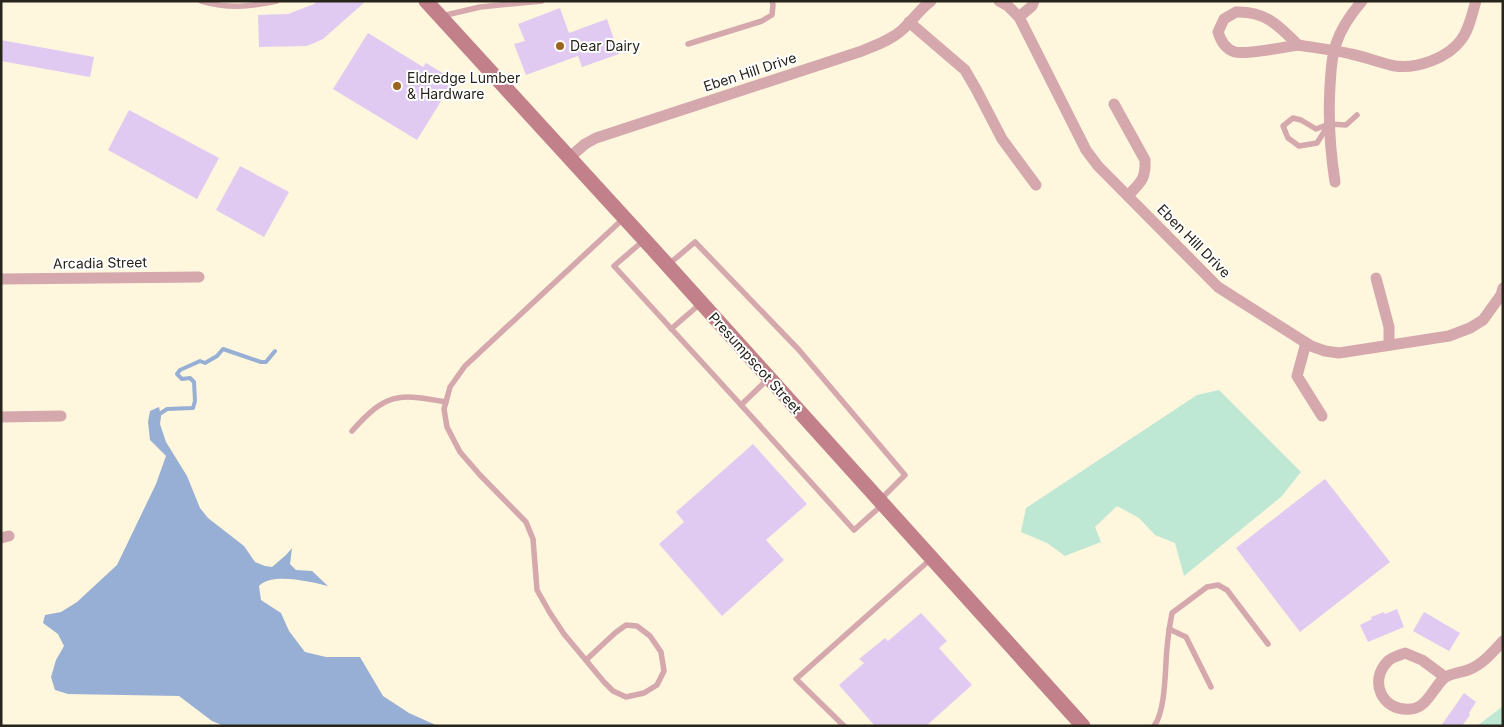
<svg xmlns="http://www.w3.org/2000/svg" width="1504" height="727" viewBox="0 0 1504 727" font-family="Inter,sans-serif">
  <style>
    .green { fill: #bfe8d4 }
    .water { fill: #97afd4 }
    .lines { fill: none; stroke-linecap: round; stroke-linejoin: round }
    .stream { stroke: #97afd4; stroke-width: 4 }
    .building { fill: #e1caf2 }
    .lane { stroke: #d5a8ad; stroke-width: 5.5 }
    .street { stroke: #d5a8ad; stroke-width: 11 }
    .secondary { stroke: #c2818a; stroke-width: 15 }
    .poi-dot { fill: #9b641f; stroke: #fff; stroke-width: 2 }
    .labels { text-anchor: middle; stroke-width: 4; stroke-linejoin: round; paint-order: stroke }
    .poi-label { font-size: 14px; fill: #26241b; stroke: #fff; text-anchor: start }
    .street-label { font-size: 14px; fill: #26241b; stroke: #fff }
  </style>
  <rect width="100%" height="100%" fill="#fef6dd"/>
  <!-- green -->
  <g class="green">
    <path d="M 1219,390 L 1301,472 L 1281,497 L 1184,576 L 1175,543 L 1155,535 L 1139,518 L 1117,506 L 1095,527 L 1101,542 L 1065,556 L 1047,543 L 1021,532 L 1026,508 L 1197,395 Z"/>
    <path d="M 1503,706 L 1503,726 L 1477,726 Z"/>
  </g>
  <!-- water -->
  <path class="water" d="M 159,407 L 161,417 L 160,424 L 166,442 L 187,476 L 200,508 L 208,518 L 244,546 L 255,562 L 265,566 L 272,567 L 286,555 L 292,548 L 290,564 L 296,570 L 312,571 L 328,586 C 311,582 273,572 259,586 L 261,600 L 281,613 L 289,631 L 305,652 L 326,657 L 360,657 L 383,696 L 409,713 L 438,726 L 224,726 L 212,721 L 179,696 L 68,694 L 55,690 L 51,677 L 56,660 L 64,646 L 58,634 L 43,623 L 45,615 L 61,612 L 77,602 L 117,565 L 156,484 L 166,456 L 150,440 L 148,422 L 150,411 Z"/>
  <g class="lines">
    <!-- stream -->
    <path class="stream" d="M 158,415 L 167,409 L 193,408 L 195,401 L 194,382 L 190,378 L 182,379 L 177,374 L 180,370 L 200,361 L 205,363 L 217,356 L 223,349 L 261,362 L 266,362 L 275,351"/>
  </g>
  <!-- building -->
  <g class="building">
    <path d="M 317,1 L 366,1 L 323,39 L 307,46 L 259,47 L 258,15 L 288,14 L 314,4 Z"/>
    <path d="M 560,8 L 569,33 L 607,19 L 619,54 L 582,67 L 578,56 L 526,75 L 514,44 L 525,41 L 518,24 Z"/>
    <path d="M 368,33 L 423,67 L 426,63 L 454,80 L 417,140 L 333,89 Z"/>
    <path d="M 1,40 L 94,57 L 90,77 L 1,61 Z"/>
    <path d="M 129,110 L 219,158 L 197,199 L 108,150 Z"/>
    <path d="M 240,166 L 289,192 L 264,237 L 216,210 Z"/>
    <path d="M 753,444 L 807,504 L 766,540 L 784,560 L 722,616 L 659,544 L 684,522 L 676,512 Z"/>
    <path d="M 1325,479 L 1390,562 L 1300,632 L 1236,548 Z"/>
    <path d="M 1397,609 L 1404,627 L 1368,642 L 1360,625 L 1372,619 L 1371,617 L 1384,612 L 1385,614 Z"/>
    <path d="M 1424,612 L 1460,633 L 1449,651 L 1413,631 Z"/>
    <path d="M 921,613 L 947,641 L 939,648 L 972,685 L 926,726 L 875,726 L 839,685 L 864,663 L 859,659 L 885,638 L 888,641 Z"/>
    <path d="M 1464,693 L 1476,702 L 1469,713 L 1470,715 L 1462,726 L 1441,726 Z"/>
  </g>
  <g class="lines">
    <!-- lane -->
    <g class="lane">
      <path d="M 201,1 C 229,9 248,7 277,1"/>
      <path d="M 442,16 L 480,7 L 542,1"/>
      <path d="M 688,44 L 762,21 L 772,15 L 773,5 L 772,1"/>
      <path d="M 1293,118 L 1301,120 L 1316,129 L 1329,124 L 1317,143 L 1299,146 L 1288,138 L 1283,126 Z"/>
      <path d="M 1329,124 L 1346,125 L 1357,115"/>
      <path d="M 643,241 L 614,266 L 741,405 L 769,378"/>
      <path d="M 669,264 L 695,242 L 799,350 L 905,475 L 881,499"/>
      <path d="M 671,329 L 700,304"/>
      <path d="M 741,405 L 854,530 L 882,505"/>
      <path d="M 352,431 C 386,393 397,393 446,402"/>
      <path d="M 1169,629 L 1186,637 L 1211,687"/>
      <path d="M 586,660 L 615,633 L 626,625 L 637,626 L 650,636 L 661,652 L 664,671 L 657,685 L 644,693 L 626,697 L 613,691 L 604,682 L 564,634 L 550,613 L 537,590 L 533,539 L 526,522 L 480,475 L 460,452 L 447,427 L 444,409 L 450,387 L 465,366 L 624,218"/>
      <path d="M 844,726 L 796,679 L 932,558"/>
      <path d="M 1154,726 C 1166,711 1165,667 1167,648 C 1168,636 1170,624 1172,613 L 1207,587 L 1218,585 L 1227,590 L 1268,644"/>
    </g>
    <!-- street -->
    <g class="street">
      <path d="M 999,1 L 1008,6 L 1019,17 L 1086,150 L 1098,166 L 1218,287 L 1311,346 L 1325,351 L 1339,353 L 1449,336 L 1470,328 L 1483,320 L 1501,295 L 1503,288"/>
      <path d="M 1236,12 C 1266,11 1279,26 1298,45 C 1284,47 1247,55 1235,52 C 1225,49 1221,41 1218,32 L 1224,19 Z"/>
      <path d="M 1019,17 L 1032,6 L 1034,1"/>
      <path d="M 909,22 L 965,70 L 976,89 L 1002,139 L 1036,185"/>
      <path d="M 1298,45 C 1316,48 1334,50 1351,54 C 1366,57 1380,63 1395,66 C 1417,69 1448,58 1461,40 C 1469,30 1472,14 1476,1"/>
      <path d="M 1114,104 L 1145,160 C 1146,180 1140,182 1128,196"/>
      <path d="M 570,157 L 585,144 L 596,138 L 862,51 C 876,45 891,40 902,30 C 912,21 920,9 931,1"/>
      <path d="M 1335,182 C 1330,150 1328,119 1330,86 C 1331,72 1331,58 1336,44 C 1341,28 1351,14 1362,1"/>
      <path d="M 1376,278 L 1389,327 L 1389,345"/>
      <path d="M 1,279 L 199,277"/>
      <path d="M 1306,343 L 1297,376 L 1322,416"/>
      <path d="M 1,417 L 61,416"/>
      <path d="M 1,538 L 9,536"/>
      <path d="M 1445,677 L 1422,660 L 1405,653 C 1400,655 1392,657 1388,661 C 1368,681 1382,712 1411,709 C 1426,708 1433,689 1443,679 C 1449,673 1460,673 1468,670 C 1482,665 1493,652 1503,641"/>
    </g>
    <!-- secondary -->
    <path class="secondary" d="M 426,1 L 652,248 L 1083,726"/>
  </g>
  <!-- markers -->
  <g class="poi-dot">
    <circle cx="560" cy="46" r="5"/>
    <circle cx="397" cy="86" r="5"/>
  </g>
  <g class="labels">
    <!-- poi labels -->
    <g class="poi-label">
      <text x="570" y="51">Dear Dairy</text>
      <text x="407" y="83">Eldredge Lumber<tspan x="407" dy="16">&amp; Hardware</tspan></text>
    </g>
    <!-- street labels -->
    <g class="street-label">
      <text transform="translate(750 72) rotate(-18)" y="5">Eben Hill Drive</text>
      <text transform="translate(1194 241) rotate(45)" y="5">Eben Hill Drive</text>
      <text transform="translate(100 263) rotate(-1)" y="5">Arcadia Street</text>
      <text transform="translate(755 363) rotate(48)" y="5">Presumpscot Street</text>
    </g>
  </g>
  <!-- border -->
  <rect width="1504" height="727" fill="none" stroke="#26241b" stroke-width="5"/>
</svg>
